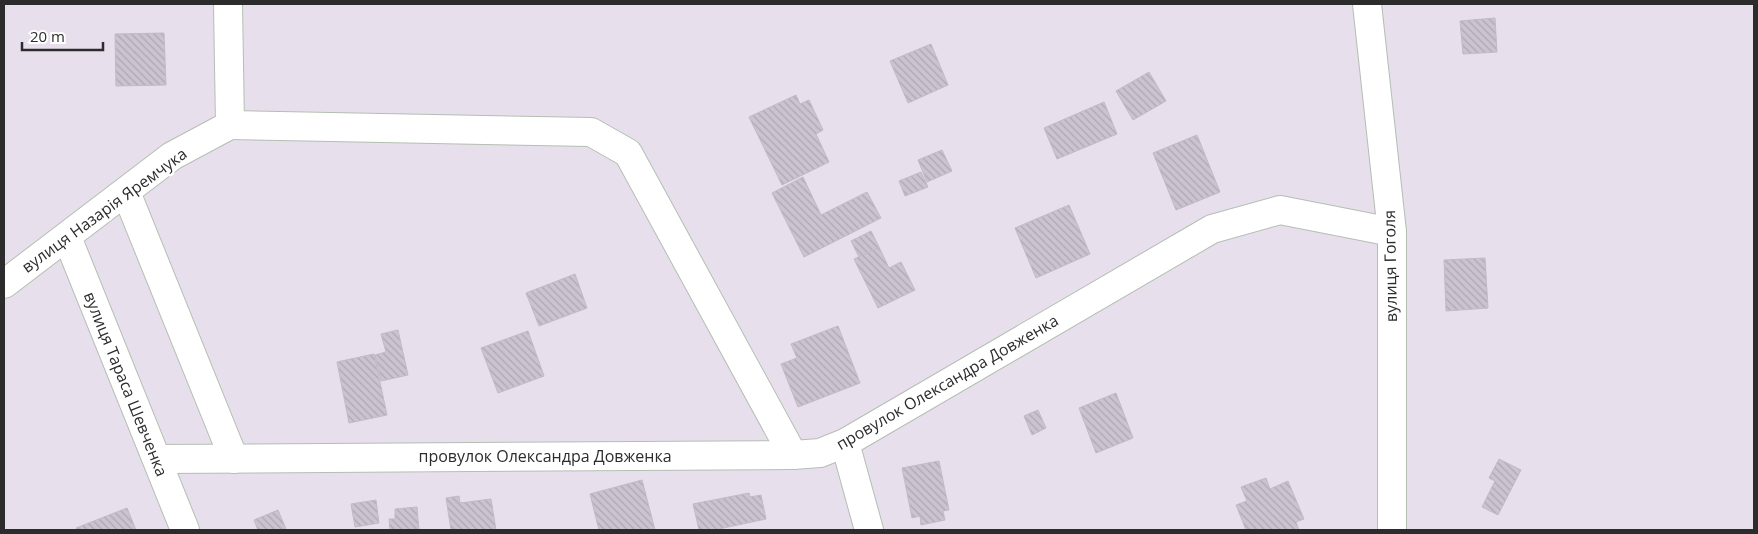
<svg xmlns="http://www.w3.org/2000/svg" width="1758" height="534" viewBox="0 0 1758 534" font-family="'Open Sans',sans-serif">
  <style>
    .building { fill: url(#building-back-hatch); stroke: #c4b8c9 }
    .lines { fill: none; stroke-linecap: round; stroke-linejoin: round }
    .minor-casing { stroke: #b4bfb2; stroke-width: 30 }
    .minor { stroke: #fff; stroke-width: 28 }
    .labels { text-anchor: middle; stroke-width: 5; stroke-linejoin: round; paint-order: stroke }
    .street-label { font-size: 16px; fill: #2c2c2c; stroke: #fff }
  </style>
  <defs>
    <pattern id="building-back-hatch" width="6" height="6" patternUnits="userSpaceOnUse" patternTransform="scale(1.25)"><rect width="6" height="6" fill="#cbc3d0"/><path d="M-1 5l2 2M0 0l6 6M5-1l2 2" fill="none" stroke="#aea8b3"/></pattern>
  </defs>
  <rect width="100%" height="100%" fill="#e8dfed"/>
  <!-- building -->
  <g class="building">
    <path d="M 1495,18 L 1497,52 L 1463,54 L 1460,21 Z"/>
    <path d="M 164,33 L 166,85 L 116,86 L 115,34 Z"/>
    <path d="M 931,44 L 948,85 L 908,103 L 890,61 Z"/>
    <path d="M 1149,72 L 1166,101 L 1133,120 L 1116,91 Z"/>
    <path d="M 796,95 L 800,104 L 809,100 L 823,130 L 816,134 L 829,162 L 782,185 L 749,117 Z"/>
    <path d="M 1104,102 L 1117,134 L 1057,159 L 1044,128 Z"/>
    <path d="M 1197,135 L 1220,192 L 1176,210 L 1153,153 Z"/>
    <path d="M 942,150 L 952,171 L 927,182 L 918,160 Z"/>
    <path d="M 921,172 L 928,187 L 905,196 L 899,181 Z"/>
    <path d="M 803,177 L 821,215 L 867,192 L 881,218 L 804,257 L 772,193 Z"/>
    <path d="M 1069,205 L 1090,254 L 1036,278 L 1015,228 Z"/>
    <path d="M 871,231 L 879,247 L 859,257 L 851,241 Z"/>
    <path d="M 879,247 L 889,268 L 901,262 L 915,290 L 878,308 L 854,259 Z"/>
    <path d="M 1485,258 L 1488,308 L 1446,311 L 1444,260 Z"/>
    <path d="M 575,274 L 587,308 L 539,326 L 526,293 Z"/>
    <path d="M 838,326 L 860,383 L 798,407 L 781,364 L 797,358 L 791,344 Z"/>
    <path d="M 398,330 L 408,375 L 381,381 L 375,355 L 386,352 L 381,334 Z"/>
    <path d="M 528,331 L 544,376 L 498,393 L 481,348 Z"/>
    <path d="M 374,354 L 387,415 L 349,423 L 337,362 Z"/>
    <path d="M 1116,393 L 1133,438 L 1096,453 L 1079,408 Z"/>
    <path d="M 1038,410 L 1046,428 L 1032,435 L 1024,416 Z"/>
    <path d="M 1499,459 L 1521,470 L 1498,515 L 1482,507 L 1495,481 L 1489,478 Z"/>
    <path d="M 939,461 L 949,510 L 943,511 L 945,520 L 921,525 L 920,516 L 912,518 L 902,468 Z"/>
    <path d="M 1266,478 L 1270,489 L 1288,481 L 1304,519 L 1296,522 L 1299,530 L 1246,530 L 1236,505 L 1247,501 L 1241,487 Z"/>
    <path d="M 642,480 L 655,530 L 599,530 L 590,494 Z"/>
    <path d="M 749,493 L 750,497 L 761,495 L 766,519 L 714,530 L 699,530 L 693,504 Z"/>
    <path d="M 459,496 L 460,503 L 491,499 L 496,530 L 451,530 L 446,498 Z"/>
    <path d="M 376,500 L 379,523 L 355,527 L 351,504 Z"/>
    <path d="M 417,507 L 419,530 L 390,530 L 389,519 L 395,519 L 395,509 Z"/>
    <path d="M 127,508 L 136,530 L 77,530 L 76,528 Z"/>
    <path d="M 278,510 L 286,529 L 282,530 L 258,530 L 254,520 Z"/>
  </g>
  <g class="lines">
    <!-- minor casing -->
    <g class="minor-casing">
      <g id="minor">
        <path d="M 1367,4 L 1392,232 L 1392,530"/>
        <path d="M 230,125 L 591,132 L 628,153 L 793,455"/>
        <path d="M 126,192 L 234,459"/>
        <path d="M 67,237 L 185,530"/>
        <path d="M 4,284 L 172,156 L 230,125 L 228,4"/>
        <path d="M 845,443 L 869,530"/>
        <path d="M 157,459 L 793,455 L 820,453 L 845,443 L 1212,229 L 1280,210 L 1392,232"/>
      </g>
    </g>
    <!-- minor -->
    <use href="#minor" class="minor"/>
  </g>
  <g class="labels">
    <!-- street labels -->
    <g class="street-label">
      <text transform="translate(104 210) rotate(-36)" y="6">вулиця Назарія Яремчука</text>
      <text transform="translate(1390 266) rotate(-91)" y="6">вулиця Гоголя</text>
      <text transform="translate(947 382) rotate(-30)" y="6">провулок Олександра Довженка</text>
      <text transform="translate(126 384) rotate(68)" y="6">вулиця Тараса Шевченка</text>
      <text x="545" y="462">провулок Олександра Довженка</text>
    </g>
  </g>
  <!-- border -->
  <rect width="1758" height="534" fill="none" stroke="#2c2c2c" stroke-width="10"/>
  <!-- scale -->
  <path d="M22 42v8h81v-8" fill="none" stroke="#2c2c2c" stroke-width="2.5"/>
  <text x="30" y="42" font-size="15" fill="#2c2c2c" stroke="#ffffff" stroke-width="4" paint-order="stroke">20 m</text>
</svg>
